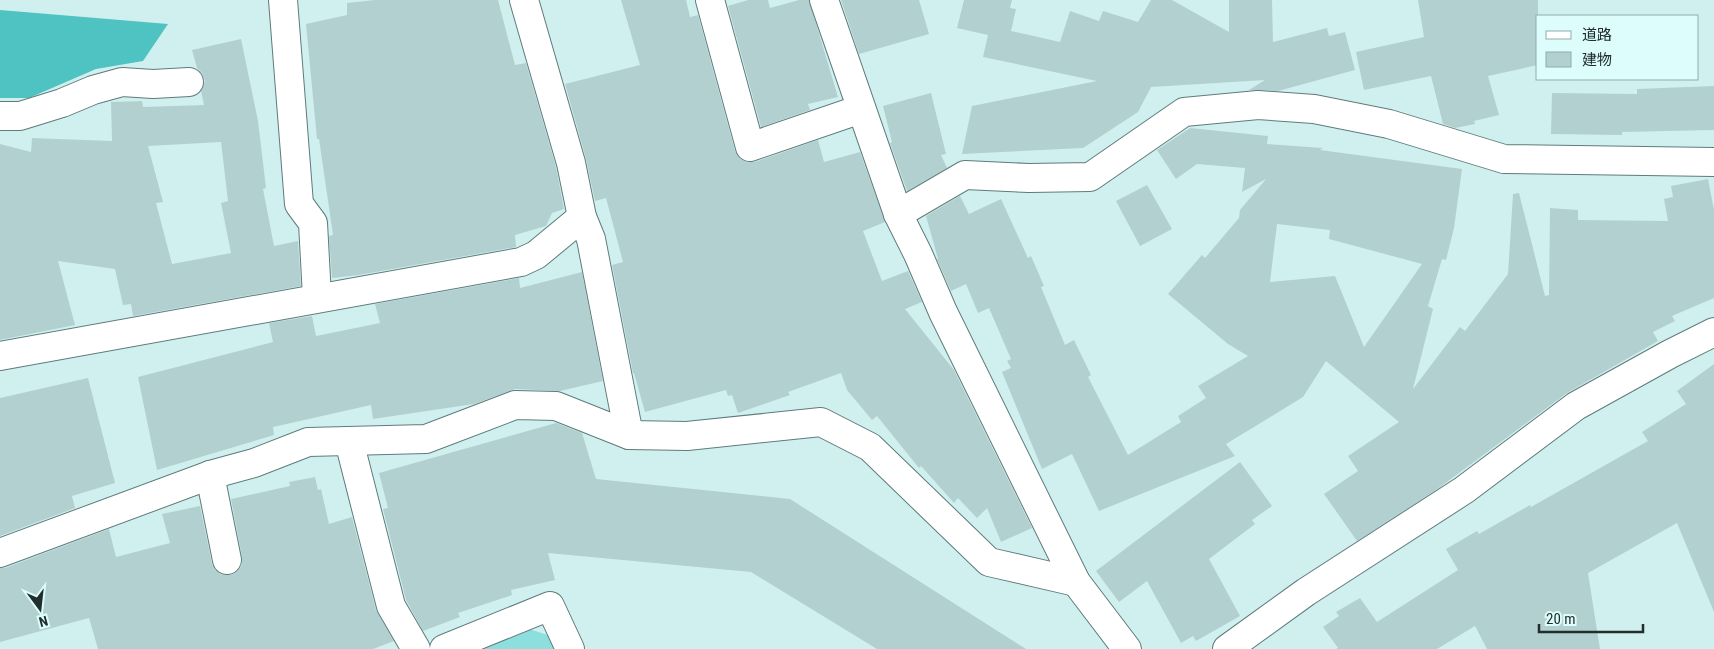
<svg xmlns="http://www.w3.org/2000/svg" width="1714" height="649" viewBox="0 0 1714 649" font-family="'Roboto Condensed','Noto Sans JP',sans-serif">
  <style>
    .green { fill: #8ddfde }
    .forest { fill: #4fc2c2 }
    .building { fill: #b2d0cf; fill-rule: evenodd }
    .lines { fill: none; stroke-linecap: round; stroke-linejoin: round }
    .street-casing { stroke: #5f7b7b; stroke-width: 30 }
    .street { stroke: #fff; stroke-width: 28 }
  </style>
  <rect width="100%" height="100%" fill="#d0f0ef"/>
  <!-- green -->
  <path class="green" d="M 529,629 L 551,636 L 557,649 L 480,649 Z"/>
  <!-- forest -->
  <path class="forest" d="M 0,10 L 168,24 L 143,61 L 96,69 L 29,98 L 0,98 Z"/>
  <!-- building -->
  <g class="building">
    <path d="M 375,0 L 498,0 L 515,65 L 526,63 L 556,167 L 564,209 L 552,213 L 546,226 L 515,235 L 516,247 L 359,275 L 332,278 L 329,236 L 333,235 L 319,139 L 317,139 L 306,24 L 347,15 L 347,3 Z"/>
    <path d="M 621,0 L 686,0 L 690,17 L 698,15 L 735,151 L 740,159 L 747,162 L 755,162 L 818,140 L 824,162 L 860,152 L 885,222 L 863,231 L 882,281 L 908,271 L 922,302 L 905,309 L 954,370 L 1032,528 L 1001,542 L 987,508 L 977,518 L 958,498 L 954,503 L 921,466 L 919,468 L 877,416 L 872,420 L 847,390 L 841,373 L 788,392 L 790,395 L 738,413 L 732,395 L 728,396 L 726,390 L 645,412 L 634,373 L 633,373 L 612,265 L 623,262 L 606,198 L 595,201 L 586,159 L 565,84 L 640,65 Z"/>
    <path d="M 748,0 L 768,0 L 770,8 L 799,0 L 809,0 L 838,97 L 808,104 L 810,110 L 761,127 L 728,6 Z"/>
    <path d="M 841,0 L 919,0 L 929,34 L 859,54 Z"/>
    <path d="M 964,0 L 1012,0 L 1010,8 L 1016,9 L 1011,31 L 1060,42 L 1070,11 L 1099,21 L 1103,11 L 1138,22 L 1151,0 L 1172,0 L 1229,32 L 1229,0 L 1272,0 L 1273,42 L 1327,28 L 1329,36 L 1345,32 L 1355,70 L 1278,91 L 1249,90 L 1265,80 L 1151,87 L 1138,112 L 1083,148 L 962,154 L 972,106 L 1097,81 L 983,57 L 988,35 L 957,28 Z"/>
    <path d="M 1418,0 L 1538,0 L 1538,65 L 1488,76 L 1499,115 L 1474,121 L 1475,124 L 1455,128 L 1443,124 L 1431,76 L 1364,90 L 1356,52 L 1424,37 Z"/>
    <path d="M 241,39 L 258,121 L 266,188 L 263,189 L 274,246 L 298,241 L 301,286 L 133,316 L 131,304 L 123,305 L 115,269 L 58,261 L 75,325 L 0,340 L 0,144 L 31,152 L 32,138 L 112,141 L 111,102 L 142,101 L 143,107 L 204,105 L 201,91 L 205,81 L 202,73 L 197,68 L 192,50 ZM 221,142 L 228,201 L 221,203 L 231,253 L 172,264 L 156,203 L 163,202 L 148,146 Z"/>
    <path d="M 1714,86 L 1714,130 L 1622,132 L 1622,135 L 1551,134 L 1552,93 L 1637,94 L 1637,89 Z"/>
    <path d="M 931,93 L 946,154 L 941,155 L 947,168 L 907,191 L 890,143 L 892,142 L 883,106 Z"/>
    <path d="M 1190,128 L 1268,136 L 1267,144 L 1323,148 L 1320,150 L 1462,169 L 1454,228 L 1446,260 L 1442,259 L 1428,306 L 1433,309 L 1413,389 L 1460,327 L 1465,331 L 1508,274 L 1513,194 L 1519,193 L 1545,296 L 1549,295 L 1550,208 L 1578,210 L 1578,220 L 1668,221 L 1664,199 L 1673,197 L 1671,186 L 1708,179 L 1714,210 L 1714,298 L 1672,316 L 1675,321 L 1653,332 L 1658,341 L 1567,393 L 1436,490 L 1357,541 L 1324,494 L 1358,471 L 1348,456 L 1399,422 L 1326,361 L 1303,397 L 1226,444 L 1235,456 L 1099,511 L 1072,454 L 1042,469 L 1002,372 L 1011,368 L 1007,361 L 1011,359 L 989,308 L 978,313 L 966,284 L 951,291 L 937,259 L 938,259 L 926,216 L 960,196 L 969,214 L 1001,199 L 1028,258 L 1031,256 L 1044,286 L 1041,287 L 1065,345 L 1074,340 L 1091,375 L 1088,377 L 1128,455 L 1181,422 L 1178,416 L 1206,398 L 1198,386 L 1248,356 L 1228,344 L 1168,294 L 1202,255 L 1205,258 L 1239,218 L 1240,210 L 1266,179 L 1242,192 L 1245,168 L 1197,164 L 1176,179 L 1157,150 ZM 1277,224 L 1330,230 L 1329,239 L 1422,264 L 1364,347 L 1335,276 L 1270,282 Z"/>
    <path d="M 1147,185 L 1172,229 L 1140,246 L 1116,201 Z"/>
    <path d="M 582,272 L 603,381 L 560,391 L 515,389 L 474,404 L 373,419 L 371,405 L 273,427 L 274,435 L 157,470 L 138,377 L 273,342 L 269,323 L 312,316 L 316,336 L 380,323 L 375,304 L 519,278 L 520,288 Z"/>
    <path d="M 1714,364 L 1714,612 L 1677,523 L 1588,573 L 1600,649 L 1487,649 L 1475,626 L 1437,649 L 1336,649 L 1338,648 L 1323,627 L 1339,616 L 1336,612 L 1360,598 L 1377,622 L 1458,570 L 1446,549 L 1477,531 L 1479,534 L 1530,505 L 1531,507 L 1648,441 L 1642,432 L 1686,404 L 1677,391 Z"/>
    <path d="M 88,378 L 115,483 L 72,496 L 75,508 L 0,536 L 0,398 Z"/>
    <path d="M 556,423 L 582,433 L 596,479 L 790,499 L 1026,649 L 877,649 L 751,572 L 548,553 L 555,580 L 511,590 L 512,595 L 458,613 L 460,617 L 423,631 L 406,600 L 383,509 L 388,508 L 379,473 Z"/>
    <path d="M 1240,462 L 1272,506 L 1252,520 L 1255,524 L 1209,559 L 1240,616 L 1196,641 L 1193,636 L 1181,643 L 1147,581 L 1119,602 L 1096,571 Z"/>
    <path d="M 315,477 L 318,490 L 321,489 L 329,524 L 352,517 L 376,610 L 394,641 L 373,649 L 98,649 L 89,618 L 0,642 L 0,568 L 5,568 L 109,529 L 116,557 L 170,543 L 162,514 L 200,506 L 212,564 L 215,570 L 222,575 L 231,575 L 237,572 L 242,565 L 242,557 L 231,499 L 290,486 L 289,482 Z"/>
  </g>
  <g class="lines">
    <!-- street casing -->
    <g class="street-casing">
      <g id="street">
        <path d="M 283,0 L 299,204 L 313,223 L 317,297"/>
        <path d="M 524,0 L 571,163 L 582,217 L 591,239 L 629,435"/>
        <path d="M 710,0 L 750,147 L 861,109"/>
        <path d="M 824,0 L 898,214 L 918,254 L 943,312 L 1076,582 L 1127,649"/>
        <path d="M 0,116 L 20,116 L 62,103 L 93,90 L 122,82 L 153,84 L 189,82"/>
        <path d="M 898,214 L 965,175 L 1029,178 L 1090,177 L 1184,112 L 1258,105 L 1314,109 L 1389,124 L 1504,159 L 1714,162"/>
        <path d="M 0,356 L 521,262 L 536,255 L 582,217"/>
        <path d="M 349,441 L 391,606 L 416,649"/>
        <path d="M 210,475 L 227,560"/>
        <path d="M 0,553 L 210,475 L 254,463 L 308,442 L 426,439 L 515,405 L 556,406 L 629,435 L 687,436 L 821,422 L 870,447 L 989,562 L 1076,582"/>
        <path d="M 444,649 L 550,606 L 570,649"/>
        <path d="M 1227,649 L 1306,592 L 1464,490 L 1576,406 L 1670,354 L 1714,332"/>
      </g>
    </g>
    <!-- street -->
    <use href="#street" class="street"/>
  </g>
  <!-- legend -->
  <rect x="1536" y="15" width="162" height="65" fill="#ddfdfc" stroke="#92aaaa"/>
  <rect x="1546" y="31" width="25" height="8" fill="#ffffff" stroke="#92aaaa"/>
  <text x="1582" y="40" font-size="15" fill="#222e2e">道路</text>
  <rect x="1546" y="52" width="25" height="15" fill="#b2d0cf" stroke="#92aaaa"/>
  <text x="1582" y="65" font-size="15" fill="#222e2e">建物</text>
  <!-- north arrow -->
  <g transform="translate(40 609) rotate(165)" stroke="#ddfdfc" stroke-width="4" paint-order="stroke">
  <path d="M0-4L9 19L0 12L-9 19Z" fill="#222e2e"/>
  <text y="-8" font-size="14" font-weight="bold" text-anchor="middle" fill="#222e2e">N</text>
  </g>
  <!-- scale -->
  <path d="M1539 624v8h104v-8" fill="none" stroke="#222e2e" stroke-width="2.5"/>
  <text x="1546" y="624" font-size="15" fill="#222e2e" stroke="#ddfdfc" stroke-width="4" paint-order="stroke">20 m</text>
</svg>
